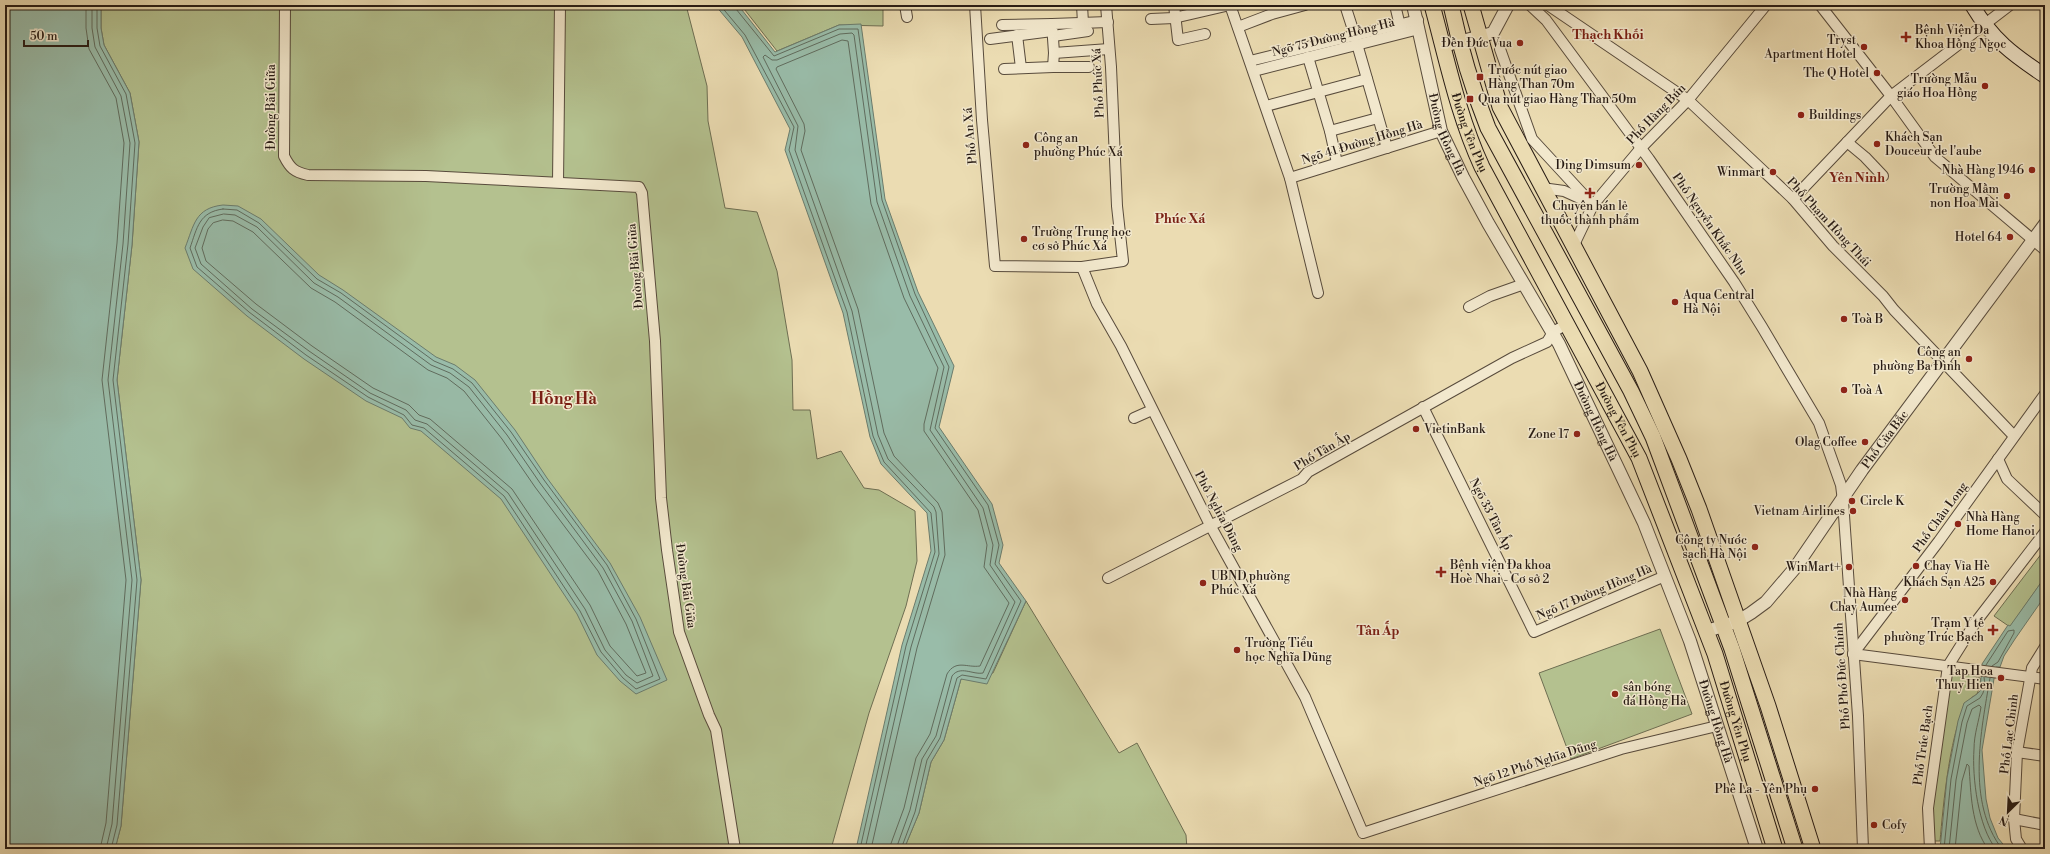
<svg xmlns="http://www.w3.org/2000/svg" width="2050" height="854" viewBox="0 0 2050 854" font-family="'Libre Bodoni',serif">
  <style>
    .green { fill: #b4c18f; stroke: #6e6e52 }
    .water { fill: #99bca9; stroke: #6b7c6d }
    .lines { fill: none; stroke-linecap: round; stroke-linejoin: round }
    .shore { stroke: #606c5e; stroke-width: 1 }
    .minor-casing { stroke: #584b3c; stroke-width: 12 }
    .tertiary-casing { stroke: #584b3c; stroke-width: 14 }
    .secondary-casing { stroke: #271b14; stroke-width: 16 }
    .primary-casing { stroke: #271b14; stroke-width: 17 }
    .minor { stroke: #f2e8cd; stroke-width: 10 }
    .tertiary { stroke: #f2e8cd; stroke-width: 12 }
    .secondary { stroke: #f2e8cd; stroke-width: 14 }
    .primary { stroke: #ebdcb2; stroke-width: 15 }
    .poi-dot { fill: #8f2418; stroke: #f2e8cd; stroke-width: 1.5 }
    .labels { text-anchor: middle; stroke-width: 3; stroke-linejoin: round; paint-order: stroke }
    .poi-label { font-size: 12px; fill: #271b14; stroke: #f2e8cd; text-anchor: end }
    .street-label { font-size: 12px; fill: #271b14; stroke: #f2e8cd }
    .neighbourhood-label { font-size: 13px; font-weight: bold; fill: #7a1f14; stroke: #f2e8cd }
    .district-label { font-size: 16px; font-weight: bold; fill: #7a1f14; stroke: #f2e8cd }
  </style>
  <rect width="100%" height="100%" fill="#ebdcb2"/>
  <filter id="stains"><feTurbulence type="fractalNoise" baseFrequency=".005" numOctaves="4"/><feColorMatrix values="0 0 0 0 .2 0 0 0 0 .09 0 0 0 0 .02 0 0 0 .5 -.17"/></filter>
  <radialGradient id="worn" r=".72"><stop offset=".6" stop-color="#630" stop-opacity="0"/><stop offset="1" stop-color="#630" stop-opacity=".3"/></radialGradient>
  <!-- green -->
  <g class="green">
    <path d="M 101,5 L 686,5 L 707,86 L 708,121 L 725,208 L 757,212 L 777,271 L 792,360 L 793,410 L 810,410 L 817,459 L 841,451 L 864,488 L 879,490 L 915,511 L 917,561 L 906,606 L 869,713 L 831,849 L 115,849 L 121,826 L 141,580 L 117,380 L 132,245 L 139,142 L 130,93 L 104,45 L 101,28 Z"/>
    <path d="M 741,5 L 883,5 L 883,26 L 839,25 L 777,51 Z"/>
    <path d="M 2045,549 L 2045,577 L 2010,627 L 1994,616 Z"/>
    <path d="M 1026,601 L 1119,753 L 1137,743 L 1186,835 L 1187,849 L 904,849 L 919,813 L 931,762 L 944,740 L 961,679 L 993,673 Z"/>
    <path d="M 1660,629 L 1692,714 L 1571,759 L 1539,673 Z"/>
    <path d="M 1957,671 L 1980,678 L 1981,684 L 1977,694 C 1975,696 1971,697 1970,699 C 1950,722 1943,809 1940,841 L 1934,841 L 1930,812 L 1952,674 Z"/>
  </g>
  <!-- water -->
  <g class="water">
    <path d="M 5,5 L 101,5 L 101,28 L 104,45 L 130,93 L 139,142 L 132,245 L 117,380 L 141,580 L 121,826 L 115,849 L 5,849 Z"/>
    <path d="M 715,5 L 738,5 L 775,52 L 839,25 L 861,24 L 885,199 L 918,292 L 954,366 L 939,427 L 992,504 L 1003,545 L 999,563 L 1026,601 L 987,684 L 961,679 L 944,740 L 931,762 L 919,813 L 904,849 L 856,849 L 902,645 L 931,551 L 927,513 L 881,464 L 870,437 L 843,313 L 785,150 L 790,129 L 742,37 Z"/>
    <path d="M 223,205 L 238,206 L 261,219 L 319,275 L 343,290 L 436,357 L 455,365 L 475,380 L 515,430 L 547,478 L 610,563 L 640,617 L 667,680 L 636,694 L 620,681 L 597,655 L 577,614 L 501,499 L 421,431 L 410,428 L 402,418 L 366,401 L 304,359 L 247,316 L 193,269 L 185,248 C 194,225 195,208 223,205 Z"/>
    <path d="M 2045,577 L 2045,596 L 2015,639 L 2004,656 L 2000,667 L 1996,667 L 1982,750 L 1986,799 L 1990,818 L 1998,838 L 2007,849 L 1940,849 L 1947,778 L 1958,721 L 1964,703 L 1977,694 L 1980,691 L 1982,664 L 2008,625 L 2010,626 Z"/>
  </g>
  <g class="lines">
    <!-- shore -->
    <g class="shore">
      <path d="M 86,5 L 86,28 L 89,49 L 116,98 L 124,143 L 117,243 L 102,380 L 126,580 L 106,823 L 100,849"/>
      <path d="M 92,5 L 92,28 L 95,47 L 121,96 L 130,143 L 123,244 L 108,380 L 132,580 L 112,824 L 106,849"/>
      <path d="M 97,5 L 97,28 L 100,46 L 126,94 L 135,143 L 128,244 L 113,380 L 137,580 L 117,825 L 111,849"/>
      <path d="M 720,5 L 745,35 L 794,127 L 789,150 L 847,312 L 873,436 L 884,462 L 931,513 L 935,552 L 906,646 L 860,849"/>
      <path d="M 735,5 L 736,9 L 774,56 L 839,29 L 858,29 L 882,200 L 915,294 L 949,367 L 935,428 L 988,505 L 999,545 L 995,564 L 1021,601 L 986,679 L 962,675 L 957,678 L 940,738 L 927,760 L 915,812 L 901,849"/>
      <path d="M 223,209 L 237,210 L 259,223 L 317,279 L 341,293 L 434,361 L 453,369 L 472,383 L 511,432 L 544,480 L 607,565 L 636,619 L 660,679 L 636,689 L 623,678 L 601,652 L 580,611 L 504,496 L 424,428 L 412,425 L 404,415 L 368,397 L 306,355 L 249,312 L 197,267 L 190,248 C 197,228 199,212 223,209 Z"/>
      <path d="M 224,214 L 235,215 L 257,227 L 314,283 L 338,297 L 431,365 L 450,373 L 469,387 L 507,435 L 540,483 L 603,568 L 632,621 L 653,676 L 637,683 L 626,675 L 605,650 L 585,609 L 508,493 L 427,424 L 415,420 L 406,410 L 370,393 L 309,351 L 252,309 L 201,264 L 195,248 L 203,227 L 209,218 Z"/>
      <path d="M 223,220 L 233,221 L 253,232 L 311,288 L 335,302 L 428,370 L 447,378 L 464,391 L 502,439 L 535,487 L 598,571 L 626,624 L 646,673 L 637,676 L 610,646 L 590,605 L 512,489 L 430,419 L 419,415 L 409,405 L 373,388 L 312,346 L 256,304 L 206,261 L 202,248 L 208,229 L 213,223 Z"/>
      <path d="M 1986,665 L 2008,631 L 2014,630 L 2014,633 L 1998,662 L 1992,666"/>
      <path d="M 1990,678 C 1981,731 1966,802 2002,849"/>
      <path d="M 865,849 L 911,647 L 939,554 L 936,512 L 934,507 L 888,459 L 878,435 L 852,311 L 795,150 L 798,126 L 763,57 L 765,55 L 772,60 L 777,60 L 840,34 L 852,33 L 854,35 L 877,202 L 910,296 L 944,367 L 930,430 L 983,508 L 993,545 L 990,565 L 1015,602 L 983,673 C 973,675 960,665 952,676 L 936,736 L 922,759 L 910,810 L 896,849"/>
      <path d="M 871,849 L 917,648 L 945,555 L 942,512 L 938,503 L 894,456 L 884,433 L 858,309 L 801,150 L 805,131 L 804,124 L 776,69 L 777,67 L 842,40 L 848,41 L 871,204 L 904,298 L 938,368 L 924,424 L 924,431 L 978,510 L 987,545 L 984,567 L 1009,603 L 980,666 C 967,668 956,659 947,674 L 930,734 L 916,758 L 904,808 L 889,849"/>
      <path d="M 1944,849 L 1951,779 L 1962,722 L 1967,706 L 1980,698 L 1983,693 L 1985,685 L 1984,677"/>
      <path d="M 1949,849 L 1956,780 L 1967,723 L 1972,709 L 1979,705 L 1981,707 C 1979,721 1974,734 1974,749 C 1972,777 1978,827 1996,849"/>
      <path d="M 1955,849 L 1962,781 L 1967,764 L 1969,766 C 1971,793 1971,826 1988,849"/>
    </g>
    <!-- minor casing -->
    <g class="minor-casing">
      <g id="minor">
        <path d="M 285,5 L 284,156 C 290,168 294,172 308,175 L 426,176 L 639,187 L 642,193 L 655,341 L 661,498 L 667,550 L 679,632 L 709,715 L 716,730 L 735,849"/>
        <path d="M 905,5 L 907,17"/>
        <path d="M 975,5 L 982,120 L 995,266 L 1082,267 L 1123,261 L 1117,206 L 1111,67 L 1106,5"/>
        <path d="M 1082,5 L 1083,23"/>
        <path d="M 1174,5 L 1178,40 L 1205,34"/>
        <path d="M 1230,5 L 1290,178 L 1318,293"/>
        <path d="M 1345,5 L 1355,36"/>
        <path d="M 1395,5 L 1401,30"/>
        <path d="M 1530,5 L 1546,20 L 1649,159 L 1734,282 L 1762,327 L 1819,423 L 1841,485 L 1843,501 L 1858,716 L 1863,849"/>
        <path d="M 1548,5 L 1688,100 L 1793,199 L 1833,246 L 1883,296 L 1894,310 L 2014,436"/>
        <path d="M 1820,5 L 1891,96 L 1935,157 L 2045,250"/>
        <path d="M 1151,19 L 1174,18 L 1230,5"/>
        <path d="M 1002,25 L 1052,24"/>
        <path d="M 1238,27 L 1272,14 L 1305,5"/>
        <path d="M 1017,35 L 1021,68"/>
        <path d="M 1053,36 L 1088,31"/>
        <path d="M 990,39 L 1052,31"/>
        <path d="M 1357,44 L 1387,148"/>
        <path d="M 1500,49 L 1532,139 L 1593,205"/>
        <path d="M 1054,53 L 1109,49"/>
        <path d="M 1308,57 L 1330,131 L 1337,163"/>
        <path d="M 1250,61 L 1418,20"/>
        <path d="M 1089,67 L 1053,67 L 1054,53 L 1052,24 L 1108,22"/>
        <path d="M 1004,69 L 1053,67"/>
        <path d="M 1254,71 L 1419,29"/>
        <path d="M 1266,106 L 1367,79"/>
        <path d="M 1330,131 L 1378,118"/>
        <path d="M 1847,142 L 1865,157 L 1883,176"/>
        <path d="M 1290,178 L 1441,131"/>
        <path d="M 558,182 L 560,5"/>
        <path d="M 1542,188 L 1564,191 L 1586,201"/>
        <path d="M 1793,199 L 1891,96 L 2010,5"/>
        <path d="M 1573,247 L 1593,205 L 1641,148 L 1688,100 L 1766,5"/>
        <path d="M 1082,267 L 1097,304 L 1121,346 L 1210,525 L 1305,697 L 1363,833 L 1621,749 L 1717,726"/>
        <path d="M 1469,307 L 1490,296 L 1524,284"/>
        <path d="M 1423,407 L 1534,632 L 1665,576"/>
        <path d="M 1134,418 L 1152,410"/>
        <path d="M 1998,459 L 2007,479 L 2045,515"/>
        <path d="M 1108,578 L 1302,479 L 1308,472 L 1512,358 L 1547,342 L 1553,332 L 1567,324"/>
        <path d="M 1853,654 L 1939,541 L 2045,394"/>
        <path d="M 1853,654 L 2045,679"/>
        <path d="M 2017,752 L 2045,756"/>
        <path d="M 2014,819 L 2045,825"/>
        <path d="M 1930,849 L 1928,808 L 1948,666 L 1975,623 L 2045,532"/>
        <path d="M 2022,849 L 2016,839 L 2014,819 L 2017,752 L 2032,668 L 2045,647"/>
      </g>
    </g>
    <!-- tertiary casing -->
    <g class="tertiary-casing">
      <g id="tertiary">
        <path id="s1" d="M 1413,5 L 1441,131 L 1463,177 L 1488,223 L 1559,344 L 1644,523 L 1690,641 L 1757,849"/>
        <path d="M 1443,46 L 1493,33 L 1508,5"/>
        <path id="s2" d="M 1707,631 L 1738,621 L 1751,613 L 1766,602 L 1795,568 L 1862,470 L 2045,224"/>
      </g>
    </g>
    <!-- secondary casing -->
    <g class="secondary-casing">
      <path id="secondary" d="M 1972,5 C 1993,40 2012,54 2045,76"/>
    </g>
    <!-- primary casing -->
    <g class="primary-casing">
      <g id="primary">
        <path id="s3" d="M 1432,5 C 1447,60 1458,115 1482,167 L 1639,458 L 1715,654 L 1775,849"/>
        <path d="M 1451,5 C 1460,47 1472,88 1488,128 L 1631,391 L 1653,437 L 1732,649 L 1795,849"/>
        <path d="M 1471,5 L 1500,107 L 1640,371 L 1679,459 L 1699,509 L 1768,706 L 1813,849"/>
      </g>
    </g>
    <!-- minor -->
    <use href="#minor" class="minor"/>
    <!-- tertiary -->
    <use href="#tertiary" class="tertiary"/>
    <!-- secondary -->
    <use href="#secondary" class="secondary"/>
    <!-- primary -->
    <use href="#primary" class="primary"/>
  </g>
  <!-- markers -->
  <g class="poi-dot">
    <path d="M1904 31h4v4h4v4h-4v4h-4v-4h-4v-4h4z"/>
    <circle cx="1520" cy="43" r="4"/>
    <circle cx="1864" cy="47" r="4"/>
    <circle cx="1877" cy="73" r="4"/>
    <rect x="1476" y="73" width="8" height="8" rx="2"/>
    <circle cx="1985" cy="86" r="4"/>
    <rect x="1466" y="95" width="8" height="8" rx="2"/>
    <circle cx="1801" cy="115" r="4"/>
    <circle cx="1877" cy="144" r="4"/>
    <circle cx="1026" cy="145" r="4"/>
    <circle cx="1639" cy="165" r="4"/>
    <circle cx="2032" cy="170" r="4"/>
    <circle cx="1773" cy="172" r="4"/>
    <path d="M1588 187h4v4h4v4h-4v4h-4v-4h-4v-4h4z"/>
    <circle cx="2007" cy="196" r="4"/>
    <circle cx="2010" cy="237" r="4"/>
    <circle cx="1024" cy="239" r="4"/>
    <circle cx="1675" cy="302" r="4"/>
    <circle cx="1844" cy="319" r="4"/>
    <circle cx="1969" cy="359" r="4"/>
    <circle cx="1844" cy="390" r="4"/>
    <circle cx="1416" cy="429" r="4"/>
    <circle cx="1577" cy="434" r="4"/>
    <circle cx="1865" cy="442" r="4"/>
    <circle cx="1852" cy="501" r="4"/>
    <circle cx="1853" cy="511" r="4"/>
    <circle cx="1958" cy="524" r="4"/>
    <circle cx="1755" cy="547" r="4"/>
    <circle cx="1916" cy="566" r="4"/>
    <circle cx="1849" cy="567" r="4"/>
    <path d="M1439 566h4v4h4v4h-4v4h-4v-4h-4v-4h4z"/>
    <circle cx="1993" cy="582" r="4"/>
    <circle cx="1203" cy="583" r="4"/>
    <circle cx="1905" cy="600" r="4"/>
    <path d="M1991 624h4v4h4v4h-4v4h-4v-4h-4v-4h4z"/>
    <circle cx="1237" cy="650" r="4"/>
    <circle cx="2001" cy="678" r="4"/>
    <circle cx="1615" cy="694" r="4"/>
    <circle cx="1815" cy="789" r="4"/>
    <circle cx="1874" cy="825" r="4"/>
  </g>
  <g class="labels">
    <!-- poi labels -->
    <g class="poi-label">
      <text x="1915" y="34" text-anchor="start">Bệnh Viện Đa<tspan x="1915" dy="14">Khoa Hồng Ngọc</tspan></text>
      <text x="1856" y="44">Tryst<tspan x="1856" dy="14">Apartment Hotel</tspan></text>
      <text x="1512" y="47">Đền Đức Vua</text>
      <text x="1488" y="74" text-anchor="start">Trước nút giao<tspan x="1488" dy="14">Hàng Than 70m</tspan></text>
      <text x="1869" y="77">The Q Hotel</text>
      <text x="1977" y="83">Trường Mẫu<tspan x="1977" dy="14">giáo Hoa Hồng</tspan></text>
      <text x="1478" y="103" text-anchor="start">Qua nút giao Hàng Than 50m</text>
      <text x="1809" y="119" text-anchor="start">Buildings</text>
      <text x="1885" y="141" text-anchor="start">Khách Sạn<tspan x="1885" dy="14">Douceur de l'aube</tspan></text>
      <text x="1034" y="142" text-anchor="start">Công an<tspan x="1034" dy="14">phường Phúc Xá</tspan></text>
      <text x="1631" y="169">Ding Dimsum</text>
      <text x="2024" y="174">Nhà Hàng 1946</text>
      <text x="1765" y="176">Winmart</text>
      <text x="1999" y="193">Trường Mầm<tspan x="1999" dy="14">non Hoa Mai</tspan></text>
      <text x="1590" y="210" text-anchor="middle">Chuyên bán lẻ<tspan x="1590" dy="14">thuốc thành phẩm</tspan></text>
      <text x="1032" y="236" text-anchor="start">Trường Trung học<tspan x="1032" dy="14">cơ sở Phúc Xá</tspan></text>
      <text x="2002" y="241">Hotel 64</text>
      <text x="1683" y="299" text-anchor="start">Aqua Central<tspan x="1683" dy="14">Hà Nội</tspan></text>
      <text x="1852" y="323" text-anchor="start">Toà B</text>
      <text x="1961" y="356">Công an<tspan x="1961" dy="14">phường Ba Đình</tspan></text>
      <text x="1852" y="394" text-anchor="start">Toà A</text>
      <text x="1424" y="433" text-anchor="start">VietinBank</text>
      <text x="1569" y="438">Zone 17</text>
      <text x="1857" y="446">Olag Coffee</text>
      <text x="1860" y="505" text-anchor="start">Circle K</text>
      <text x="1845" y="515">Vietnam Airlines</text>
      <text x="1966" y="521" text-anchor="start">Nhà Hàng<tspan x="1966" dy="14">Home Hanoi</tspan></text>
      <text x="1747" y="544">Công ty Nước<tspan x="1747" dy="14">sạch Hà Nội</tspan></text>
      <text x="1450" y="569" text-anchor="start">Bệnh viện Đa khoa<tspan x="1450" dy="14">Hoè Nhai - Cơ sở 2</tspan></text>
      <text x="1924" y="570" text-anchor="start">Chay Vỉa Hè</text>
      <text x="1841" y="571">WinMart+</text>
      <text x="1211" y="580" text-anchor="start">UBND phường<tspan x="1211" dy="14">Phúc Xá</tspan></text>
      <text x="1985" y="586">Khách Sạn A25</text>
      <text x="1897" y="597">Nhà Hàng<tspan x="1897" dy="14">Chay Aumee</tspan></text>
      <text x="1984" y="627">Trạm Y tế<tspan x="1984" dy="14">phường Trúc Bạch</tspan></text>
      <text x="1245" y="647" text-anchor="start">Trường Tiểu<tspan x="1245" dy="14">học Nghĩa Dũng</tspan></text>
      <text x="1993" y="675">Tap Hoa<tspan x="1993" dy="14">Thuy Hien</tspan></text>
      <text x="1623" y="691" text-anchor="start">sân bóng<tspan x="1623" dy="14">đá Hồng Hà</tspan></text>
      <text x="1807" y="793">Phê La - Yên Phụ</text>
      <text x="1882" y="829" text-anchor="start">Cofy</text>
    </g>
    <!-- street labels -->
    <g class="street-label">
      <text transform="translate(1333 37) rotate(-14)" y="4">Ngõ 75 Đường Hồng Hà</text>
      <text transform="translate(1098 83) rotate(-93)" y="4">Phố Phúc Xá</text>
      <text transform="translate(271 107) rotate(-90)" y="4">Đường Bãi Giữa</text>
      <text transform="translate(1656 114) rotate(-46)" y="4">Phố Hàng Bún</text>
      <text dy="4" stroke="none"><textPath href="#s3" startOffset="133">Đường Yên Phụ</textPath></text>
      <text dy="4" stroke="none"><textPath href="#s1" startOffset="134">Đường Hồng Hà</textPath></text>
      <text transform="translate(970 136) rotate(-95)" y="4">Phố An Xá</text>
      <text transform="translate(1362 142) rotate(-17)" y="4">Ngõ 41 Đường Hồng Hà</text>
      <text transform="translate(1829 222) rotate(47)" y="4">Phố Phạm Hồng Thái</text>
      <text transform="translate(1710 224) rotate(55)" y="4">Phố Nguyễn Khắc Nhu</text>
      <text transform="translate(635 266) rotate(-95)" y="4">Đường Bãi Giữa</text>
      <text dy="4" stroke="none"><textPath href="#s3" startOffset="457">Đường Yên Phụ</textPath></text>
      <text dy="4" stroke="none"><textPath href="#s1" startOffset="458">Đường Hồng Hà</textPath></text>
      <text dy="4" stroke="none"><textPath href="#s2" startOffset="268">Phố Cửa Bắc</textPath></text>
      <text transform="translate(1322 451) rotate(-31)" y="4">Phố Tân Ấp</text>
      <text transform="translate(1219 511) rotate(62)" y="4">Phố Nghĩa Dũng</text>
      <text transform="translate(1491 514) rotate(63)" y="4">Ngõ 33 Tân Ấp</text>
      <text transform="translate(1940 517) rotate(-54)" y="4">Phố Châu Long</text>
      <text transform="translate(686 586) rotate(82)" y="4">Đường Bãi Giữa</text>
      <text transform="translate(1594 592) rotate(-23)" y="4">Ngõ 17 Đường Hồng Hà</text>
      <text transform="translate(1842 676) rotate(-94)" y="4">Phố Phó Đức Chính</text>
      <text dy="4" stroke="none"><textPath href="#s1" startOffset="782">Đường Hồng Hà</textPath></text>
      <text dy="4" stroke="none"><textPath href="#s3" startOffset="781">Đường Yên Phụ</textPath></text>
      <text transform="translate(2009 734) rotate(-83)" y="4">Phố Lạc Chinh</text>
      <text transform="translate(1923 745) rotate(-82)" y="4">Phố Trúc Bạch</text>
      <text transform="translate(1535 763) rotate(-18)" y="4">Ngõ 12 Phố Nghĩa Dũng</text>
    </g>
    <!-- neighbourhood labels -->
    <g class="neighbourhood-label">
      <text x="1608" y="39">Thạch Khối</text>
      <text x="1857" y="182">Yên Ninh</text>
      <text x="1180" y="223">Phúc Xá</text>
      <text x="1378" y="635">Tân Ấp</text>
    </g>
    <!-- district labels -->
    <g class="district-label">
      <text x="564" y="404">Hồng Hà</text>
    </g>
  </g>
  <!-- margin -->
  <rect width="2050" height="854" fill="none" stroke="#ebdcb2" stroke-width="20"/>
  <rect x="6" y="6" width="2038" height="842" fill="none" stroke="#271b14" stroke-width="2"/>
  <rect x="10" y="10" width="2030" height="834" fill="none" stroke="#271b14"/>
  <!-- north arrow -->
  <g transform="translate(2008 812) rotate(204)" stroke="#f2e8cd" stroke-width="3" paint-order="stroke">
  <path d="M0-3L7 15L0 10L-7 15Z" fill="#271b14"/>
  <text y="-6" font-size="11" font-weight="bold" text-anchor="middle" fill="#271b14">N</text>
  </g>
  <!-- scale -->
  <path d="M24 40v6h64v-6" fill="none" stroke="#271b14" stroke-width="2"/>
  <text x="30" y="40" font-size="12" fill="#271b14" stroke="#f2e8cd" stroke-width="3" paint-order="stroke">50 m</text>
  <rect width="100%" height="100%" filter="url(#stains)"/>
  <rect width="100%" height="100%" fill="url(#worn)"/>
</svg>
